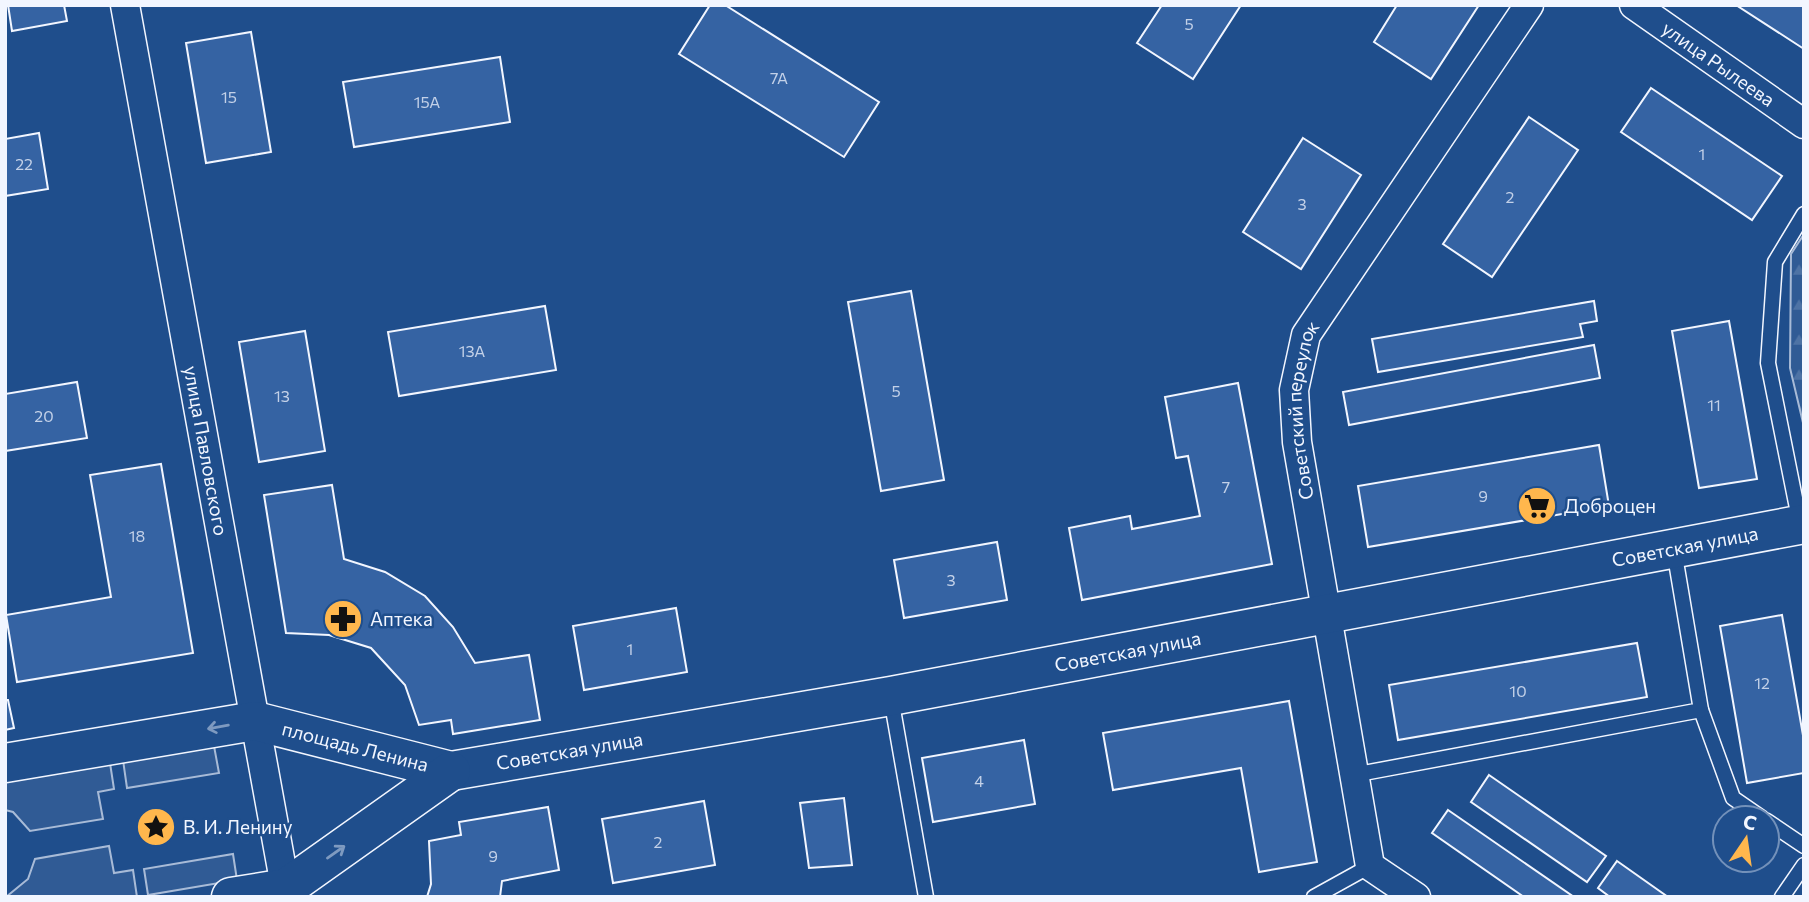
<svg xmlns="http://www.w3.org/2000/svg" width="1809" height="902" viewBox="0 0 1809 902" font-family="Commissioner,sans-serif">
  <style>
    .green { fill: #305b95; stroke: #a8bbd7; stroke-width: 2 }
    .forest { fill: url(#forest-firs); stroke: #a8bbd7; stroke-width: 2 }
    .building { fill: #3563a3; stroke: #f2f6ff; stroke-width: 2 }
    .lines { fill: none; stroke-linecap: round; stroke-linejoin: round }
    .lane-casing { stroke: #f2f6ff; stroke-width: 17 }
    .street-casing { stroke: #f2f6ff; stroke-width: 31 }
    .secondary-casing { stroke: #f2f6ff; stroke-width: 41 }
    .lane { stroke: #1f4e8c; stroke-width: 14 }
    .street { stroke: #1f4e8c; stroke-width: 28 }
    .secondary { stroke: #1f4e8c; stroke-width: 38 }
    .oneway { stroke: #7e9ac0 }
    .labels { text-anchor: middle; stroke-width: 5; stroke-linejoin: round; paint-order: stroke }
    .number-label { font-size: 16px; fill: #c3d1e8 }
    .street-label { font-size: 19px; fill: #f2f6ff; stroke: #1f4e8c }
    .poi-label { font-size: 19px; fill: #f2f6ff; stroke: #1f4e8c; text-anchor: start }
  </style>
  <defs>
    <pattern id="forest-firs" width="22" height="20" patternUnits="userSpaceOnUse" patternTransform="scale(1.75)"><rect width="22" height="20" fill="#305b95"/><path d="M5 1l3.5 6h-7zM16 11l3.5 6h-7z" fill="#4e73a5"/></pattern>
  </defs>
  <rect width="100%" height="100%" fill="#1f4e8c"/>
  <!-- green -->
  <g class="green">
    <path d="M 214,746 L 219,773 L 127,788 L 123,760 Z"/>
    <path d="M 110,763 L 114,789 L 98,792 L 103,819 L 30,831 L 13,812 L 5,810 L 5,780 Z"/>
    <path d="M 109,846 L 114,873 L 133,870 L 137,897 L 6,897 L 28,879 L 35,859 Z"/>
    <path d="M 233,854 L 237,880 L 148,895 L 144,869 Z"/>
  </g>
  <!-- forest -->
  <path class="forest" d="M 1804,234 L 1804,427 L 1790,368 L 1791,254 Z"/>
  <!-- building -->
  <g class="building">
    <path d="M 8,5 L 64,5 L 67,21 L 12,31 Z"/>
    <path d="M 710,5 L 725,5 L 879,102 L 844,157 L 679,54 Z"/>
    <path d="M 1162,5 L 1241,5 L 1193,79 L 1137,43 Z"/>
    <path d="M 1397,5 L 1479,5 L 1431,79 L 1374,42 Z"/>
    <path d="M 1736,5 L 1804,5 L 1804,49 Z"/>
    <path d="M 251,32 L 271,152 L 206,163 L 186,43 Z"/>
    <path d="M 500,57 L 510,122 L 354,147 L 343,82 Z"/>
    <path d="M 1651,88 L 1782,176 L 1752,220 L 1621,132 Z"/>
    <path d="M 1529,117 L 1578,150 L 1492,277 L 1443,244 Z"/>
    <path d="M 39,133 L 48,189 L 5,196 L 5,139 Z"/>
    <path d="M 1303,138 L 1361,175 L 1301,269 L 1243,232 Z"/>
    <path d="M 911,291 L 944,480 L 881,491 L 848,302 Z"/>
    <path d="M 1594,301 L 1597,321 L 1580,324 L 1583,337 L 1378,372 L 1372,339 Z"/>
    <path d="M 545,306 L 556,370 L 399,396 L 388,332 Z"/>
    <path d="M 1729,321 L 1757,479 L 1699,488 L 1672,331 Z"/>
    <path d="M 305,331 L 325,451 L 259,462 L 239,342 Z"/>
    <path d="M 1594,345 L 1600,378 L 1349,425 L 1343,392 Z"/>
    <path d="M 77,382 L 87,438 L 5,451 L 5,394 Z"/>
    <path d="M 1238,383 L 1272,564 L 1082,600 L 1069,528 L 1130,516 L 1132,529 L 1200,516 L 1188,456 L 1176,458 L 1165,397 Z"/>
    <path d="M 1599,445 L 1609,506 L 1368,547 L 1358,486 Z"/>
    <path d="M 161,464 L 193,653 L 17,682 L 6,615 L 111,597 L 90,475 Z"/>
    <path d="M 332,485 L 344,559 L 385,572 L 425,596 L 453,627 L 475,663 L 529,655 L 540,720 L 453,734 L 451,720 L 419,725 L 405,685 L 371,648 L 329,635 L 286,633 L 264,495 Z"/>
    <path d="M 997,542 L 1007,600 L 904,618 L 894,560 Z"/>
    <path d="M 676,608 L 687,672 L 584,690 L 573,626 Z"/>
    <path d="M 1782,615 L 1804,741 L 1804,773 L 1747,783 L 1720,626 Z"/>
    <path d="M 1637,643 L 1647,697 L 1398,740 L 1389,685 Z"/>
    <path d="M 5,700 L 8,700 L 14,728 L 5,730 Z"/>
    <path d="M 1289,701 L 1317,862 L 1259,872 L 1241,768 L 1113,790 L 1103,733 Z"/>
    <path d="M 1024,740 L 1035,804 L 933,822 L 922,758 Z"/>
    <path d="M 1489,775 L 1606,856 L 1587,882 L 1471,802 Z"/>
    <path d="M 844,798 L 852,865 L 809,868 L 800,803 Z"/>
    <path d="M 704,801 L 715,865 L 613,883 L 602,819 Z"/>
    <path d="M 548,807 L 559,870 L 502,881 L 500,897 L 427,897 L 431,884 L 429,841 L 461,835 L 459,822 Z"/>
    <path d="M 1448,810 L 1574,897 L 1524,897 L 1432,833 Z"/>
    <path d="M 1617,861 L 1668,897 L 1610,897 L 1598,888 Z"/>
  </g>
  <g class="lines">
    <!-- lane casing -->
    <g class="lane-casing">
      <g id="lane">
        <path d="M 1800,523 L 1768,363 L 1775,262 L 1804,214"/>
        <path d="M 891,698 L 926,897"/>
        <path d="M 1701,710 L 1733,798 L 1762,818"/>
        <path d="M 1353,775 L 1701,710 L 1674,550"/>
        <path d="M 1767,821 L 1804,846"/>
        <path d="M 1314,897 L 1370,866"/>
        <path d="M 1782,897 L 1804,865"/>
      </g>
    </g>
    <!-- street casing -->
    <g class="street-casing">
      <g id="street">
        <path id="s1" d="M 125,5 L 287,897"/>
        <path id="s2" d="M 1634,5 L 1804,124"/>
        <path id="s3" d="M 1416,897 L 1370,866 L 1297,442 L 1294,390 L 1306,335 L 1529,5"/>
      </g>
    </g>
    <!-- secondary casing -->
    <g class="secondary-casing">
      <g id="secondary">
        <path id="s4" d="M 5,763 L 255,721 L 451,771 L 891,696 L 1804,524"/>
        <path d="M 231,897 L 286,888 L 451,771"/>
      </g>
    </g>
    <!-- lane -->
    <use href="#lane" class="lane"/>
    <!-- street -->
    <use href="#street" class="street"/>
    <!-- secondary -->
    <use href="#secondary" class="secondary"/>
  </g>
  <!-- one-way arrows -->
  <defs><path id="oneway-shaft" d="M-6 0H5M1.5-3L5.5 0L1.5 3" fill="none" stroke-width="1.6" stroke-linecap="round" stroke-linejoin="round" transform="scale(1.75)"/></defs>
  <g class="oneway">
    <use href="#oneway-shaft" transform="translate(218 727) rotate(170)"/>
    <use href="#oneway-shaft" transform="translate(336 852) rotate(-35)"/>
  </g>
  <!-- icons -->
  <defs>
    <g id="supermarket-disc" transform="scale(2.0125)"><circle r="9.5" fill="#ffb74d" stroke="#1f4e8c"/><path d="M-6-5.5h2.5l.6 2H6L4.5 2H-2.5L-4.4-4H-6ZM-1.5 3.2a1.3 1.3 0 1 0 .1 0ZM3 3.2a1.3 1.3 0 1 0 .1 0Z" fill="#111"/></g>
    <g id="pharmacy-disc" transform="scale(2.0125)"><circle r="9.5" fill="#ffb74d" stroke="#1f4e8c"/><path d="M-2-6h4v4h4v4h-4v4h-4v-4h-4v-4h4Z" fill="#111"/></g>
    <g id="sight-disc" transform="scale(2.0125)"><circle r="9.5" fill="#ffb74d" stroke="#1f4e8c"/><path d="M0-6L1.8-2.2L6-1.7L2.9 1.2L3.7 5.4L0 3.3L-3.7 5.4L-2.9 1.2L-6-1.7L-1.8-2.2Z" fill="#111"/></g>
  </defs>
  <g fill-rule="evenodd">
    <use href="#supermarket-disc" x="1537" y="506"/>
    <use href="#pharmacy-disc" x="343" y="619"/>
    <use href="#sight-disc" x="156" y="827"/>
  </g>
  <g class="labels">
    <!-- number labels -->
    <g class="number-label">
      <text x="1189" y="30">5</text>
      <text x="779" y="84">7А</text>
      <text x="229" y="103">15</text>
      <text x="427" y="108">15А</text>
      <text x="1702" y="160">1</text>
      <text x="24" y="170">22</text>
      <text x="1510" y="203">2</text>
      <text x="1302" y="210">3</text>
      <text x="472" y="357">13А</text>
      <text x="896" y="397">5</text>
      <text x="282" y="402">13</text>
      <text x="1714" y="411">11</text>
      <text x="44" y="422">20</text>
      <text x="1226" y="493">7</text>
      <text x="1483" y="502">9</text>
      <text x="137" y="542">18</text>
      <text x="951" y="586">3</text>
      <text x="630" y="655">1</text>
      <text x="1762" y="689">12</text>
      <text x="1518" y="697">10</text>
      <text x="979" y="787">4</text>
      <text x="658" y="848">2</text>
      <text x="493" y="862">9</text>
    </g>
    <!-- street labels -->
    <g class="street-label">
      <text dy="7" stroke="none"><textPath href="#s2" startOffset="103">улица Рылеева</textPath></text>
      <text dy="7" stroke="none"><textPath href="#s3" startOffset="518">Советский переулок</textPath></text>
      <text dy="7" stroke="none"><textPath href="#s1" startOffset="453">улица Павловского</textPath></text>
      <text dy="7" stroke="none"><textPath href="#s4" startOffset="1710">Советская улица</textPath></text>
      <text dy="7" stroke="none"><textPath href="#s4" startOffset="1143">Советская улица</textPath></text>
      <text dy="7" stroke="none"><textPath href="#s4" startOffset="357">площадь Ленина</textPath></text>
      <text dy="7" stroke="none"><textPath href="#s4" startOffset="576">Советская улица</textPath></text>
    </g>
    <!-- poi labels -->
    <g class="poi-label">
      <text x="1564" y="513">Доброцен</text>
      <text x="370" y="626">Аптека</text>
      <text x="183" y="834">В. И. Ленину</text>
    </g>
  </g>
  <!-- border -->
  <rect width="1809" height="902" fill="none" stroke="#f2f6ff" stroke-width="14"/>
  <!-- north arrow -->
  <g transform="translate(1746 839) rotate(13)"><circle r="33" fill="#1f4e8c" stroke="#7391ba" stroke-width="2"/>
  <path d="M0-5L12 26L0 18L-12 26Z" fill="#ffb74d"/>
  <text y="-10" font-size="19" font-weight="bold" text-anchor="middle" fill="#f2f6ff">С</text>
  </g>
</svg>
